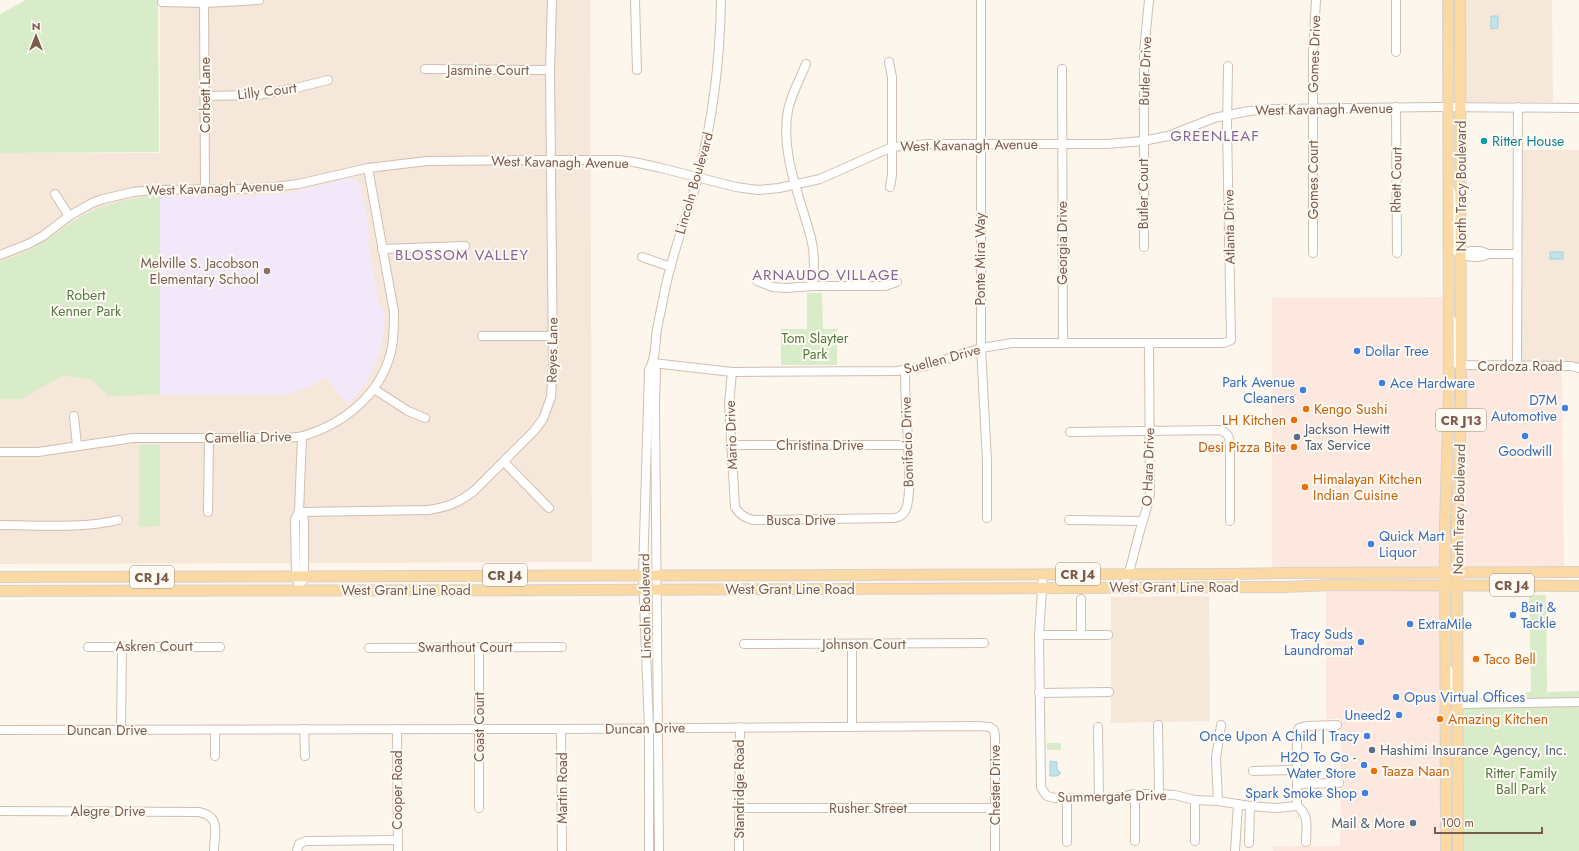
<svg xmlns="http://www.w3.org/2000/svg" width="1579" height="851" viewBox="0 0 1579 851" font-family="Jost,sans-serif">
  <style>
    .residential { fill: #f5e8da }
    .commercial { fill: #fde8e0 }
    .education { fill: #f3e8fa }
    .green { fill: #d8ecc9 }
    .water { fill: #bfe3e8; stroke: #a5d3da }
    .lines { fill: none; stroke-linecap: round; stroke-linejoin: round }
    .minor-casing { stroke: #d1beb0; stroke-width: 10 }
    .major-casing { stroke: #dad1cd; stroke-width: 12 }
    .minor { stroke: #fff; stroke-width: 8 }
    .major { stroke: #fbd9a5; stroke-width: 10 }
    .culture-dot { fill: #0f9aa8; stroke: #fffaf3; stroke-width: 1.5 }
    .education-dot { fill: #8d6e63; stroke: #fffaf3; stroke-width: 1.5 }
    .shop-dot { fill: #3f7fe0; stroke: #fffaf3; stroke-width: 1.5 }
    .food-dot { fill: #e8710a; stroke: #fffaf3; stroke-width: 1.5 }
    .service-dot { fill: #5c6f8a; stroke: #fffaf3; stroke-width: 1.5 }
    .labels { text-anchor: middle; stroke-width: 4; stroke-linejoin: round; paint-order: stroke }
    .shield { fill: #fffaf3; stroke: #a28b7f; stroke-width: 1 }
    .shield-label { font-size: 13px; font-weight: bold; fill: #7a5c4d }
    .street-label { font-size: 14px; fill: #7a5c4d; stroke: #fffaf3 }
    .culture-label { font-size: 14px; fill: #0d838f; stroke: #fffaf3; text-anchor: start }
    .education-label { font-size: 14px; fill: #785e54; stroke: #fffaf3; text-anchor: end }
    .park-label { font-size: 14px; fill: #537a41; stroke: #fffaf3 }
    .shop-label { font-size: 14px; fill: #366cbe; stroke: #fffaf3; text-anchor: end }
    .food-label { font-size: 14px; fill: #c56008; stroke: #fffaf3; text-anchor: start }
    .service-label { font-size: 14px; fill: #4e5e75; stroke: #fffaf3; text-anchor: start }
    .neighbourhood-label { font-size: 15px; letter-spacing: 1px; fill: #846695; stroke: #fffaf3 }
  </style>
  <rect width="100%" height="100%" fill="#fdf6ec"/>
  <!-- residential -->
  <g class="residential">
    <path d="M 160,0 L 590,0 L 592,562 L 0,564 L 0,153 L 160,153 Z"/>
    <path d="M 1463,0 L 1552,0 L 1553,102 L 1465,102 Z"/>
    <rect x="1519" y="150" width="60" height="213"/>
    <path d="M 1209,596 L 1210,721 L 1111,723 L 1111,597 Z"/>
  </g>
  <!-- commercial -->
  <g class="commercial">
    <path d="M 1445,297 L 1442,569 L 1272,571 L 1272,298 Z"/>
    <path d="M 1463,369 L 1562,369 L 1564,569 L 1460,568 Z"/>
    <path d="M 1326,588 L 1440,589 L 1442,851 L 1273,851 L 1273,846 L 1340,846 L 1341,719 L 1326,719 Z"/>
  </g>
  <!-- education -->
  <path class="education" d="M 350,178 L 356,180 L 361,185 L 369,228 L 368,240 L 379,303 L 384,312 L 385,320 L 381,349 L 370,377 L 362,388 L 348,404 L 325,377 L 309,387 L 292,393 L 272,395 L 160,395 L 160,196 L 233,197 L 273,194 L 292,192 Z"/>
  <!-- green -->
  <g class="green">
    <path d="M 26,0 L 158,0 L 159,152 L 0,153 L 0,14 Z"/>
    <path d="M 148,196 L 160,196 L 160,395 L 108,396 L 92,380 L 64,375 L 21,399 L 0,399 L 0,262 L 34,248 L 74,221 L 98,208 L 121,201 Z"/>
    <path d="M 807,293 L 822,293 L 823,329 L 837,329 L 837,365 L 781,365 L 781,329 L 807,329 Z"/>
    <path d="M 139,445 L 160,445 L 160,526 L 139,527 Z"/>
    <path d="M 1529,595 L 1546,595 L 1547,692 L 1579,691 L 1579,851 L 1463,851 L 1462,711 L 1464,709 L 1468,708 L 1468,700 L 1527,701 L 1526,692 L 1531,692 Z"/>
    <rect x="1047" y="743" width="14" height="7"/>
  </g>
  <!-- water -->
  <g class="water">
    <path d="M 1491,16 L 1498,16 L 1498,28 L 1491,29 Z"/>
    <rect x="1550" y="252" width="13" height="7"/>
    <path d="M 1050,761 L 1057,762 L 1057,769 L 1061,773 L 1057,776 L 1050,776 Z"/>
  </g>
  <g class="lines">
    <!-- minor casing -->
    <g class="minor-casing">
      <g id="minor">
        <path d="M 204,0 L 205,190"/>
        <path d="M 635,0 L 637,70"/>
        <path d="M 981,0 L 981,348 L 987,461 L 987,518"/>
        <path d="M 162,2 L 204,3 L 259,0"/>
        <path d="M 1396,52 L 1396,0"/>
        <path d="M 889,62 L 892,77 L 892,175 L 890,187"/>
        <path d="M 806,64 C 800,79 791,95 788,110 C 780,154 800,196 811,238 C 815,254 814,270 813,286"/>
        <path d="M 425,69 L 550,70"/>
        <path d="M 1062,69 L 1063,342"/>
        <path d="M 205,96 L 258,95 L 296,88 L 328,80"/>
        <path d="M 1396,107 L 1397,253"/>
        <path d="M 1450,188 L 1454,201 L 1455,248 L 1457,252 L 1461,254"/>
        <path d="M 55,194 L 69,216"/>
        <path d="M 1144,247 L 1144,52 L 1149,0"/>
        <path d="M 382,249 L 465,246"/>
        <path d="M 1471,251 L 1480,251 L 1489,254 C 1478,258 1472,258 1461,254 Z"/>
        <path d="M 1313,253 L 1313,53 L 1316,0"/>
        <path d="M 1489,254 L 1517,254"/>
        <path d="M 0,255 L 28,244 L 43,236 L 69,216 L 92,203 L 103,199 L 133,192 L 154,190 L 240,189 L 274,187 L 298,184 L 368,168 L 427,161 L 551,160 L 618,160 L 634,162 L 661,168 L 736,187 L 758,190 L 779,188 L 820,179 L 892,147 L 929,144 L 1107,144 L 1143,141 L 1168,136 L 1214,118 L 1249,111 L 1272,109 L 1437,107 L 1579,108"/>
        <path d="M 642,257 L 671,267"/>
        <path d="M 757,281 L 773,287 L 786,288 L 813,286 L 885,286 L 897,282"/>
        <path d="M 1449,315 L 1454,324 L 1455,355 L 1457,364 L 1461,365 L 1571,366 L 1579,368"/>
        <path d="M 482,336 L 552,336"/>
        <path d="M 653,363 L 732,372 L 897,371 L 925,366 L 981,348 L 1012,343 L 1224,343 L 1231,340 L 1227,127 L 1228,66"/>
        <path d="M 653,363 L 656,371 L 655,406 L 659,851"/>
        <path d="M 1517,366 L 1518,107"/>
        <path d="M 732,372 L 729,404 L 735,507 C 740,515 745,518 754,520 L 895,518 C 900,517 904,514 906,509 C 910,499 909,486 909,475 C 909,440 905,406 905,371"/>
        <path d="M 374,389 L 408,411 L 425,418"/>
        <path d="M 74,416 L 77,446"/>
        <path d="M 1070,432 L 1220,430 C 1228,433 1229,436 1230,444 L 1230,521"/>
        <path d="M 731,445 L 909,445"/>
        <path d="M 0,452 L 38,452 L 133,438 L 282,438 C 289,437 296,438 303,436 C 344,424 380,395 391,352 C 394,339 394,326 394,312 L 368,168"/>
        <path d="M 504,462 L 549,508"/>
        <path d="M 208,512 L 209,438"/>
        <path d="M 299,512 L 428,510 C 448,507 458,503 474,491 L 534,431 L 543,419 L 551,397 L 553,367 L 550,70 L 552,0"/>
        <path d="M 299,512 L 304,519 L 304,576 L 303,581"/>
        <path d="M 1069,520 L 1143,521"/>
        <path d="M 0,525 C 37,525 83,529 118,520"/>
        <path d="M 1043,575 L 1039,635 L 1041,787 L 1043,791 L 1047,796 L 1055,798 L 1115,798 L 1135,794 L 1159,794 L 1175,795 L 1195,800 L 1218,801 L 1250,806 L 1276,808 L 1297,806"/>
        <path d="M 1123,587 C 1131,571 1132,559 1137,542 C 1141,524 1147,512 1150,493 L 1149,343"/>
        <path d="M 300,589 L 296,577 L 295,519 L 299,512 L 302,436"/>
        <path d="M 1081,599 L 1081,635"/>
        <path d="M 1039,635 L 1108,635"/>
        <path d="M 744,644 L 984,643"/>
        <path d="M 852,644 L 852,727"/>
        <path d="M 88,647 L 220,647"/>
        <path d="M 479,647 L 479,808"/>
        <path d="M 369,648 L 562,647"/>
        <path d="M 1445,665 C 1447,668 1450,671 1451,674 C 1454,684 1446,698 1458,704 L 1579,702"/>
        <path d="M 1039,693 L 1109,692"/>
        <path d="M 1158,725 L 1159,794"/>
        <path d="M 1098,727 L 1099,798"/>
        <path d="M 304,729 L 305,756"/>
        <path d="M 397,729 L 398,851"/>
        <path d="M 561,729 L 562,851"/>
        <path d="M 0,730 L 561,729 L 979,726 L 990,727 L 994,730 L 995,736 L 995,851"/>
        <path d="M 121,730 L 122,646"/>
        <path d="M 215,730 L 215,756"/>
        <path d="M 1253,771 L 1297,770"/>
        <path d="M 1297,784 L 1339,783"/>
        <path d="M 1135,794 L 1135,841"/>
        <path d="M 1067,799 L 1067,842"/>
        <path d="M 1218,801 L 1216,758 L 1221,725"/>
        <path d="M 1297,806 L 1297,732 L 1299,728 L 1306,726 L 1337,725"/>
        <path d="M 1297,806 C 1310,815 1306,828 1306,842"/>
        <path d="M 740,808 L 995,808"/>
        <path d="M 0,811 L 199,812 C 222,817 214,833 214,851"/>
        <path d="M 1195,841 L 1195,800"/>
        <path d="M 1249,843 L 1250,806"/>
        <path d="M 297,851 L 299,844 L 306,841 L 398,840"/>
        <path d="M 649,851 L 649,728 L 643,575 L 649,370 C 656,358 655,343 657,329 C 660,314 663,299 666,285 C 674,248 688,213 698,177 C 713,119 720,60 721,0"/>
        <path d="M 739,851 L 740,727"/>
        <path d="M 1235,851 L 1238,804"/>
      </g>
    </g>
    <!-- major casing -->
    <g class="major-casing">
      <g id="major">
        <path d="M 0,577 L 1231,574 L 1278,573 L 1579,572"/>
        <path d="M 0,591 L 589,590 L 1286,587 L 1332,585 L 1579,586"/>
        <path d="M 1446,851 L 1445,524 L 1449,393 L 1448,0"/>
        <path d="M 1458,851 L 1457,523 L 1461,410 L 1460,0"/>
      </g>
    </g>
    <!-- minor -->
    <use href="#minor" class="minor"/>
    <!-- major -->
    <use href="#major" class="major"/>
  </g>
  <!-- markers -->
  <circle class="culture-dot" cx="1484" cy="141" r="4"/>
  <circle class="education-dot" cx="267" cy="271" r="4"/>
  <g class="shop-dot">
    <circle cx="1357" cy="351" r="4"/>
    <circle cx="1382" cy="383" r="4"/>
    <circle cx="1303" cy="390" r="4"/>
    <circle cx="1565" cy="408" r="4"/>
    <circle cx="1525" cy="436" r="4"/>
    <circle cx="1371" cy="544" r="4"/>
    <circle cx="1513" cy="615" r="4"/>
    <circle cx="1410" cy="624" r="4"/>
    <circle cx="1361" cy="642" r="4"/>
    <circle cx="1396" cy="697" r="4"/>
    <circle cx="1399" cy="715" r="4"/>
    <circle cx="1367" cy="736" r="4"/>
    <circle cx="1364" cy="765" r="4"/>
    <circle cx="1365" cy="793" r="4"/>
  </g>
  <g class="food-dot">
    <circle cx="1306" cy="409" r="4"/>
    <circle cx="1294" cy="420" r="4"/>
    <circle cx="1294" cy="447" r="4"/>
    <circle cx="1305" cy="487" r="4"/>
    <circle cx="1476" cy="659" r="4"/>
    <circle cx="1440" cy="719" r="4"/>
    <circle cx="1374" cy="771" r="4"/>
  </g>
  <g class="service-dot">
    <circle cx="1297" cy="437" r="4"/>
    <circle cx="1372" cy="750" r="4"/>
    <circle cx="1413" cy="823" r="4"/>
  </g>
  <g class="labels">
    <!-- shield labels -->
    <g class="shield">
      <rect x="1436" y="409" width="50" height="22" rx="3"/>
      <rect x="1056" y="563" width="44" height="22" rx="3"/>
      <rect x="483" y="564" width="44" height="22" rx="3"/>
      <rect x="130" y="566" width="44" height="22" rx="3"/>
      <rect x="1490" y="574" width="44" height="22" rx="3"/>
    </g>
    <g class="shield-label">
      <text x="1461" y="425">CR J13</text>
      <text x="1078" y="579">CR J4</text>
      <text x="505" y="580">CR J4</text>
      <text x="152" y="582">CR J4</text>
      <text x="1512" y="590">CR J4</text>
    </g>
    <!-- street labels -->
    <g class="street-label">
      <text transform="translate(1314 54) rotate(-88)" y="5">Gomes Drive</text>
      <text x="488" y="75">Jasmine Court</text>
      <text transform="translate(1145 71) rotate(-88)" y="5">Butler Drive</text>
      <text transform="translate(267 91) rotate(-7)" y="5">Lilly Court</text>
      <text transform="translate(205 95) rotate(-90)" y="5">Corbett Lane</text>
      <text transform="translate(1324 109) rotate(-1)" y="5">West Kavanagh Avenue</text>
      <text transform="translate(969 145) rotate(-1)" y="5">West Kavanagh Avenue</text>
      <text transform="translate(560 162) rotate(1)" y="5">West Kavanagh Avenue</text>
      <text transform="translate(1313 180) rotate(-90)" y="5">Gomes Court</text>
      <text transform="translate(1396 180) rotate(-89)" y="5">Rhett Court</text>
      <text transform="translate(694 183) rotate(-74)" y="5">Lincoln Boulevard</text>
      <text transform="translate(1461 186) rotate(-90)" y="5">North Tracy Boulevard</text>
      <text transform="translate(215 188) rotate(-2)" y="5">West Kavanagh Avenue</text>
      <text transform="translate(1143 194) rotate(-90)" y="5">Butler Court</text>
      <text transform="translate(1229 227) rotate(-91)" y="5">Atlanta Drive</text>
      <text transform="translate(1062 243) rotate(-90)" y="5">Georgia Drive</text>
      <text transform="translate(980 259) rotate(-90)" y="5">Ponte Mira Way</text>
      <text transform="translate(552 350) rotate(-89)" y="5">Reyes Lane</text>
      <text transform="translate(942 359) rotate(-15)" y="5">Suellen Drive</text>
      <text x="1520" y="371">Cordoza Road</text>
      <text transform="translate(731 435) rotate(-92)" y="5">Mario Drive</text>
      <text transform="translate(248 437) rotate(-1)" y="5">Camellia Drive</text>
      <text transform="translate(907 442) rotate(-92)" y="5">Bonifacio Drive</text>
      <text x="820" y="450">Christina Drive</text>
      <text transform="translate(1148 467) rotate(-88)" y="5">O Hara Drive</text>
      <text transform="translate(1459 509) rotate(-89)" y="5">North Tracy Boulevard</text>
      <text x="801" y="525">Busca Drive</text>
      <text x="1174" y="592">West Grant Line Road</text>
      <text x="790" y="594">West Grant Line Road</text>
      <text x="406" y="595">West Grant Line Road</text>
      <text transform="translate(645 606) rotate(-91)" y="5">Lincoln Boulevard</text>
      <text x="864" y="649">Johnson Court</text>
      <text x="154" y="651">Askren Court</text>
      <text x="465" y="652">Swarthout Court</text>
      <text transform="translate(479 727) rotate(-90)" y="5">Coast Court</text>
      <text transform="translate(645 728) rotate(-1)" y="5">Duncan Drive</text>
      <text x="107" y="735">Duncan Drive</text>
      <text transform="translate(995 785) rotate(-90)" y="5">Chester Drive</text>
      <text transform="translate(562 788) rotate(-90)" y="5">Martin Road</text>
      <text transform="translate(739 789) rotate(-90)" y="5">Standridge Road</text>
      <text transform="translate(397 790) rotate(-90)" y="5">Cooper Road</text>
      <text transform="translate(1112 796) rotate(-1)" y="5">Summergate Drive</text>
      <text x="868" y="813">Rusher Street</text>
      <text x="108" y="816">Alegre Drive</text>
    </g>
    <!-- culture labels -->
    <g class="culture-label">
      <text x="1492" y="146">Ritter House</text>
    </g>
    <!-- education labels -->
    <g class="education-label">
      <text x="259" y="268">Melville S. Jacobson<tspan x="259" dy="16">Elementary School</tspan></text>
    </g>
    <!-- park labels -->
    <g class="park-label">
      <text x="86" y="300">Robert<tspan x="86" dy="16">Kenner Park</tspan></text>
      <text x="815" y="343">Tom Slayter<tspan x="815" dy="16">Park</tspan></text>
      <text x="1521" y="778">Ritter Family<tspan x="1521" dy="16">Ball Park</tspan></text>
    </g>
    <!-- shop labels -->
    <g class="shop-label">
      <text x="1365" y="356" text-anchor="start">Dollar Tree</text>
      <text x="1295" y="387">Park Avenue<tspan x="1295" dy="16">Cleaners</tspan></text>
      <text x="1390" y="388" text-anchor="start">Ace Hardware</text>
      <text x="1557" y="405">D7M<tspan x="1557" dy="16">Automotive</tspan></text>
      <text x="1525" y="456" text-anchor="middle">Goodwill</text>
      <text x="1379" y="541" text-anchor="start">Quick Mart<tspan x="1379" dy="16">Liquor</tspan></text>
      <text x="1521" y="612" text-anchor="start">Bait &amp;<tspan x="1521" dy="16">Tackle</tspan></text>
      <text x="1418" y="629" text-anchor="start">ExtraMile</text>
      <text x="1353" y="639">Tracy Suds<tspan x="1353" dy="16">Laundromat</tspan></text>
      <text x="1404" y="702" text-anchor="start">Opus Virtual Offices</text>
      <text x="1391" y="720">Uneed2</text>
      <text x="1359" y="741">Once Upon A Child | Tracy</text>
      <text x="1356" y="762">H2O To Go -<tspan x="1356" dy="16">Water Store</tspan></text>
      <text x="1357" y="798">Spark Smoke Shop</text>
    </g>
    <!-- food labels -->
    <g class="food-label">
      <text x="1314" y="414">Kengo Sushi</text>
      <text x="1286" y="425" text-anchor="end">LH Kitchen</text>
      <text x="1286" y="452" text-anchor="end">Desi Pizza Bite</text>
      <text x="1313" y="484">Himalayan Kitchen<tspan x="1313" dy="16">Indian Cuisine</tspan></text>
      <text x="1484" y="664">Taco Bell</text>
      <text x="1448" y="724">Amazing Kitchen</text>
      <text x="1382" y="776">Taaza Naan</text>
    </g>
    <!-- service labels -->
    <g class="service-label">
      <text x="1305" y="434">Jackson Hewitt<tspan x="1305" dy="16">Tax Service</tspan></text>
      <text x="1380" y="755">Hashimi Insurance Agency, Inc.</text>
      <text x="1405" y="828" text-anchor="end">Mail &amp; More</text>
    </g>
    <!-- neighbourhood labels -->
    <g class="neighbourhood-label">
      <text x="1215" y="141">GREENLEAF</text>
      <text x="462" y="260">BLOSSOM VALLEY</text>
      <text x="826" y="280">ARNAUDO VILLAGE</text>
    </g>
  </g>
  <!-- north arrow -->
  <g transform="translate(36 36)" stroke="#fffaf3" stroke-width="3" paint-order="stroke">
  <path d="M0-3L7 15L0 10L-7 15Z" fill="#7a5c4d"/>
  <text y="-6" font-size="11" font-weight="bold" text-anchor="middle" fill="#7a5c4d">N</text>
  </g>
  <!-- scale -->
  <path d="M1435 827v6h107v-6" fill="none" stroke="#7a5c4d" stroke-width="2"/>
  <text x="1441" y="827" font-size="12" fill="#7a5c4d" stroke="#fffaf3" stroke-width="3" paint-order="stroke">100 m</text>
</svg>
